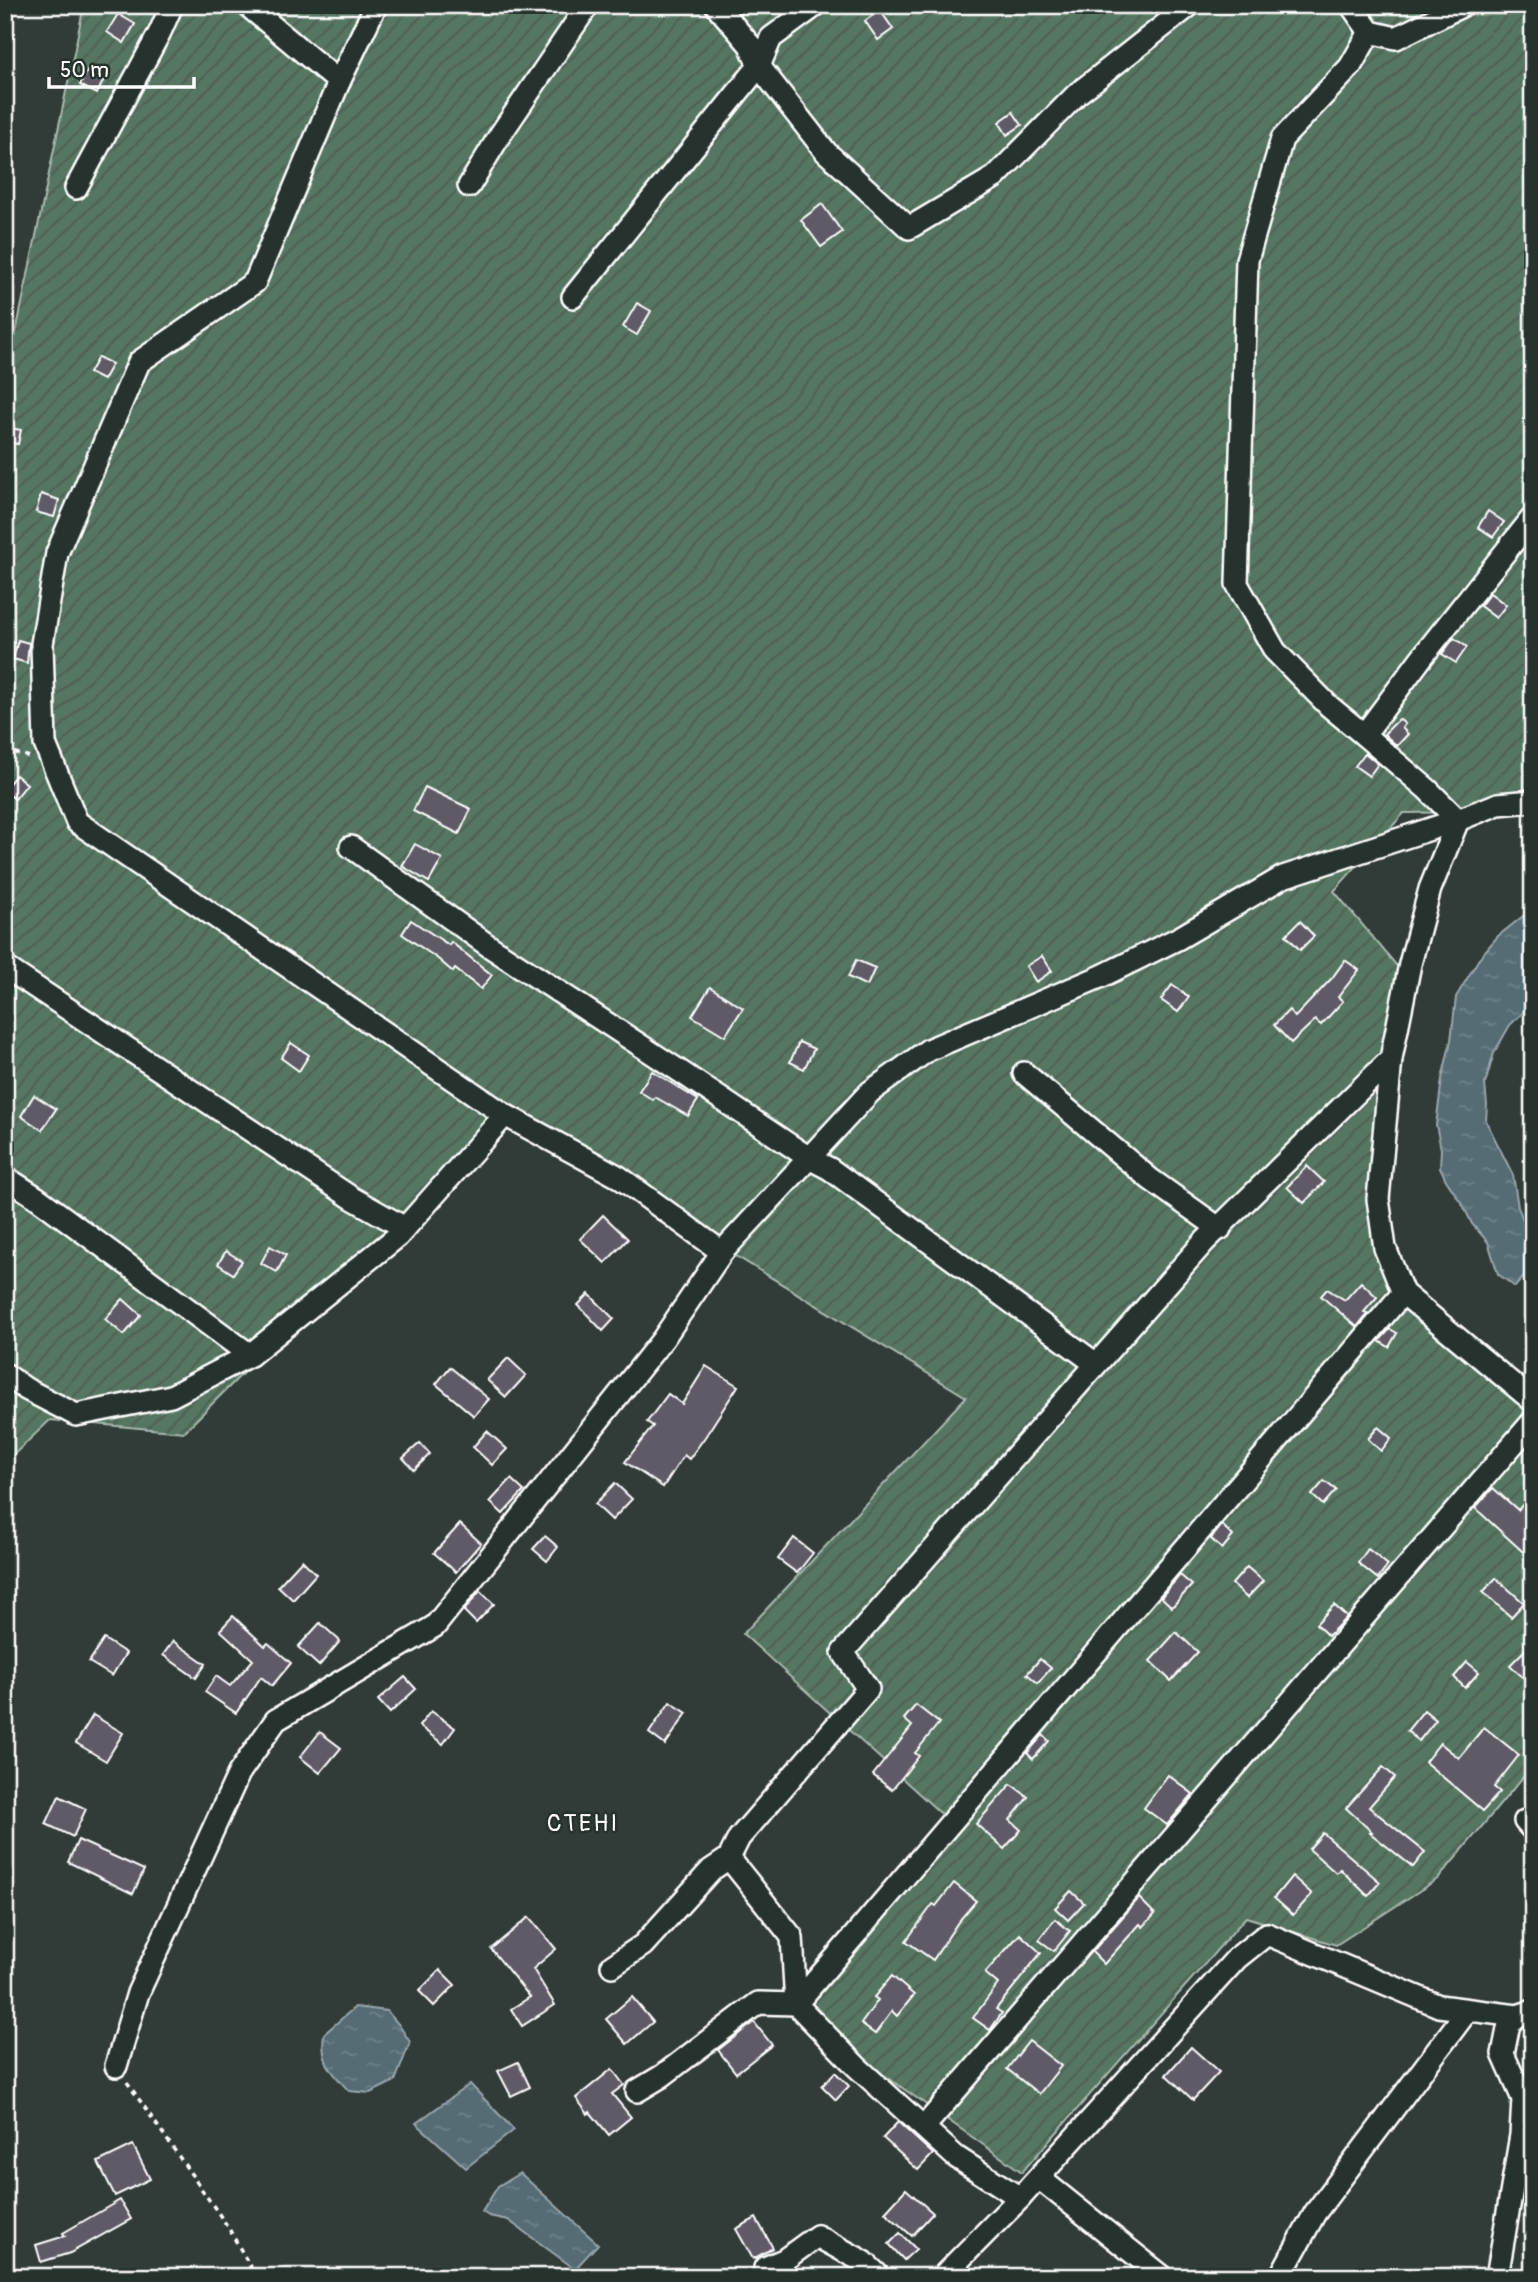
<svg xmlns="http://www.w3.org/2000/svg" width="1538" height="2282" viewBox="0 0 1538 2282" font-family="Pangolin,sans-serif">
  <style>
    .garden { fill: url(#garden-furrows); stroke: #aabab0; stroke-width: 2 }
    .water { fill: url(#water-ripples); stroke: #99a7ac; stroke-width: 2 }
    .building { fill: #5f5a65; stroke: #fff; stroke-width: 2 }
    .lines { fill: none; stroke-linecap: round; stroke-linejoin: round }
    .minor-casing { stroke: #fff; stroke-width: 26 }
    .path { stroke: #fff; stroke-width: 3.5; stroke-dasharray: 5 5; stroke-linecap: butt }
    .minor { stroke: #26332d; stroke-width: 21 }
    .labels { text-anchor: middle; stroke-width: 5; stroke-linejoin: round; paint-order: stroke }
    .quarter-label { font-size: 24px; letter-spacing: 2px; fill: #fff; stroke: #26332d }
  </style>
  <defs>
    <pattern id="garden-furrows" width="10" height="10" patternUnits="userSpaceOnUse" patternTransform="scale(1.75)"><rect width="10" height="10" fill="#547660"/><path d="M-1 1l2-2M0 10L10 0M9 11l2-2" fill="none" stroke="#4f5d54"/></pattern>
    <pattern id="water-ripples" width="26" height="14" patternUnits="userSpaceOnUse" patternTransform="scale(1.75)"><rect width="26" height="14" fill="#556c74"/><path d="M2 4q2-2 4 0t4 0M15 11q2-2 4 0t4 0" fill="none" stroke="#6e8289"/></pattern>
  </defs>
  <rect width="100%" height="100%" fill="#313b38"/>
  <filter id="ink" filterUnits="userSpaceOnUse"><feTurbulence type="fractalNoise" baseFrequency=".0143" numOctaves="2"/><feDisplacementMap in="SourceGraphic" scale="14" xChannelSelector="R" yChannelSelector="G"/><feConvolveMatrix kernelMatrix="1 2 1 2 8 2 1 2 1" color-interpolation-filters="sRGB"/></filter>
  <g filter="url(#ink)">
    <!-- garden -->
    <path class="garden" d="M 84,5 L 1533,5 L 1533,811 L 1404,813 L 1334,891 L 1402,972 L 1369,1214 L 1400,1304 L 1533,1409 L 1533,1765 L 1439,1878 L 1336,1945 L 1246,1917 L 1022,2172 L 790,2009 L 958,1829 L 743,1634 L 966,1397 L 511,1118 L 490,1126 L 184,1432 L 50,1420 L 5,1463 L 5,385 Z"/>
    <!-- water -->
    <g class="water">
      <path d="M 1533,911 L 1533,1003 L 1510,1025 L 1494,1053 L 1485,1084 L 1487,1105 L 1486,1121 L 1513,1175 L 1518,1207 L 1526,1227 L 1526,1249 L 1530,1259 L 1527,1273 L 1515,1287 L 1498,1274 L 1488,1242 L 1472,1224 L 1464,1207 L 1446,1180 L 1440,1167 L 1441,1149 L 1436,1125 L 1442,1079 L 1451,1040 L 1456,997 L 1480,957 L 1498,936 L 1527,913 Z"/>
      <path d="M 355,2007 L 387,2011 L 399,2025 L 410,2042 L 395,2081 L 370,2093 L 349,2091 C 331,2071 320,2062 324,2034 Z"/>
      <path d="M 470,2084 L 514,2130 L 466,2168 L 416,2123 Z"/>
      <path d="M 520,2173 L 598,2244 L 575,2269 L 508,2220 L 489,2216 L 482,2212 L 498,2186 Z"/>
    </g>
    <!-- building -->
    <g class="building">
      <path d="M 880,10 L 893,29 L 878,40 L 865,21 Z"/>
      <path d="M 118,14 L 135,24 L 124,43 L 107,32 Z"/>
      <path d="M 89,68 L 105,77 L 97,94 L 80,85 Z"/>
      <path d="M 1013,112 L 1022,125 L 1007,135 L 999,122 Z"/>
      <path d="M 822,204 L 842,232 L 821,247 L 801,220 Z"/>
      <path d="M 637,303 L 651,311 L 637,335 L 623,327 Z"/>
      <path d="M 98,357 L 112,364 L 103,380 L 89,373 Z"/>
      <path d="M 5,427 L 21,430 L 18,444 L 5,442 Z"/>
      <path d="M 41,494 L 59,500 L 54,517 L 36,512 Z"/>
      <path d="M 1488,511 L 1504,522 L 1493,537 L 1478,527 Z"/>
      <path d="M 1490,593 L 1506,605 L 1496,618 L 1480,606 Z"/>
      <path d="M 1454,638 L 1467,647 L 1456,663 L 1442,654 Z"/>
      <path d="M 18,640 L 29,643 L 27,663 L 13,659 Z"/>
      <path d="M 1399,719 L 1405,724 L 1402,728 L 1408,734 L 1397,746 L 1384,734 Z"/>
      <path d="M 1365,753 L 1378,764 L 1369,776 L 1355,766 Z"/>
      <path d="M 16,775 L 27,784 L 15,799 L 5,791 L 5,788 Z"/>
      <path d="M 425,787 L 471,809 L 459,834 L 413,811 Z"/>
      <path d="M 415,844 L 442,859 L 429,882 L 402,866 Z"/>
      <path d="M 411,920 L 449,945 L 451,942 L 492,975 L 481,989 L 455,969 L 453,972 L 438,959 L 402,934 Z"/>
      <path d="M 1300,921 L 1314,936 L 1300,950 L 1286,935 Z"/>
      <path d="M 1042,956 L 1052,971 L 1036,982 L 1026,966 Z"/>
      <path d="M 856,960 L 875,968 L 867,986 L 848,977 Z"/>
      <path d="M 1345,960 L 1359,970 L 1338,997 L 1343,1001 L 1321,1025 L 1315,1020 L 1291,1043 L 1274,1025 L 1289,1010 L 1295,1017 L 1332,978 Z"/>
      <path d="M 1172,985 L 1189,997 L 1178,1012 L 1161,1000 Z"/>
      <path d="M 710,987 L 743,1008 L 725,1036 L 692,1016 Z"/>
      <path d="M 799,1042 L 814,1049 L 804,1069 L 790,1062 Z"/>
      <path d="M 291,1043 L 309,1055 L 299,1071 L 281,1058 Z"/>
      <path d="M 652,1071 L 698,1100 L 688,1116 L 655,1097 L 653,1100 L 639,1091 Z"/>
      <path d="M 34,1095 L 56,1109 L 42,1130 L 21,1116 Z"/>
      <path d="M 1307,1166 L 1324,1182 L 1304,1203 L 1287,1187 Z"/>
      <path d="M 603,1215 L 628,1239 L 605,1263 L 580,1239 Z"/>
      <path d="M 270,1246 L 286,1255 L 277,1272 L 261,1263 Z"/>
      <path d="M 226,1251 L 242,1261 L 233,1274 L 218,1264 Z"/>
      <path d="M 1361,1282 L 1377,1297 L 1364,1312 L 1367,1314 L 1357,1327 L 1321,1296 L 1327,1289 L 1345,1300 Z"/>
      <path d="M 589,1294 L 614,1319 L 603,1331 L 578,1305 Z"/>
      <path d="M 123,1299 L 141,1315 L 124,1335 L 105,1319 Z"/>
      <path d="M 1390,1329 L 1397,1333 L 1389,1347 L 1379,1341 Z"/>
      <path d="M 508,1358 L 526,1375 L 506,1397 L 487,1380 Z"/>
      <path d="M 706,1366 L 738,1386 L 705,1437 L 689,1459 L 684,1455 L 663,1487 L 625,1462 L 653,1426 L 647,1422 L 668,1394 L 682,1404 Z"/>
      <path d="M 450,1367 L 489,1399 L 474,1416 L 436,1384 Z"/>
      <path d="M 1378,1427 L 1391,1438 L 1381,1451 L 1368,1439 Z"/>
      <path d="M 487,1431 L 507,1449 L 492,1465 L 473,1447 Z"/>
      <path d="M 420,1443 L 430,1454 L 414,1470 L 403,1458 Z"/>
      <path d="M 511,1479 L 524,1491 L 503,1514 L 490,1502 Z"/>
      <path d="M 1324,1481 L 1336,1490 L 1323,1505 L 1312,1495 Z"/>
      <path d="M 615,1483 L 632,1499 L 612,1520 L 595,1504 Z"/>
      <path d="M 1493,1488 L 1518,1510 L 1533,1493 L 1533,1561 L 1475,1508 Z"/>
      <path d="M 460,1524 L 481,1543 L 456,1572 L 434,1553 Z"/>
      <path d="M 1222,1525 L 1233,1536 L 1222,1549 L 1211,1539 Z"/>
      <path d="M 545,1536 L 558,1547 L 547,1561 L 533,1549 Z"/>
      <path d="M 794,1538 L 813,1553 L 797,1573 L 778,1559 Z"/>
      <path d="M 1368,1549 L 1388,1565 L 1378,1579 L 1358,1563 Z"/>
      <path d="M 302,1560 L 316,1574 L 293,1600 L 278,1586 Z"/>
      <path d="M 1247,1567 L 1263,1581 L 1247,1598 L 1232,1584 Z"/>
      <path d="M 1180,1575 L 1192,1585 L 1172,1607 L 1161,1597 Z"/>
      <path d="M 1496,1578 L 1524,1603 L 1511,1617 L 1483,1592 Z"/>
      <path d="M 480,1591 L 494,1604 L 476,1623 L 464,1611 Z"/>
      <path d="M 1334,1605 L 1347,1617 L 1328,1636 L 1316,1624 Z"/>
      <path d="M 233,1616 L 265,1646 L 268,1643 L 291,1663 L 272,1686 L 261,1677 L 236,1713 L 205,1692 L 216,1676 L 230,1686 L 253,1660 L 220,1630 Z"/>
      <path d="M 320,1623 L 340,1641 L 319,1666 L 298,1647 Z"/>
      <path d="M 1176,1632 L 1198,1652 L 1171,1681 L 1150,1661 Z"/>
      <path d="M 104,1639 L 126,1653 L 112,1676 L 89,1662 Z"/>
      <path d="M 173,1641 L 206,1664 L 196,1678 L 163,1655 Z"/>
      <path d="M 1533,1642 L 1533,1687 L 1510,1665 Z"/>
      <path d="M 1040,1659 L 1051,1668 L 1038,1683 L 1027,1674 Z"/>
      <path d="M 1467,1662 L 1479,1672 L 1465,1688 L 1454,1677 Z"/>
      <path d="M 405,1677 L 416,1689 L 390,1713 L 378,1700 Z"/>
      <path d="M 670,1702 L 687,1713 L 665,1745 L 649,1733 Z"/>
      <path d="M 916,1705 L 939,1723 L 915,1753 L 919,1756 L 892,1790 L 873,1775 L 912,1726 L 904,1719 Z"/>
      <path d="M 1424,1710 L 1436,1720 L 1419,1741 L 1407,1731 Z"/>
      <path d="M 431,1711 L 455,1728 L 443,1744 L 419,1726 Z"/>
      <path d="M 93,1715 L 123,1733 L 106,1761 L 76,1743 Z"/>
      <path d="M 1484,1727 L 1519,1755 L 1494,1787 L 1500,1792 L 1483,1811 L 1425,1762 L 1440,1743 L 1459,1758 Z"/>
      <path d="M 320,1732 L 341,1748 L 320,1773 L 300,1757 Z"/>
      <path d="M 1043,1735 L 1049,1741 L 1033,1759 L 1027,1753 Z"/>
      <path d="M 1383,1767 L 1395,1777 L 1369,1807 L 1425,1852 L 1413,1867 L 1370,1833 L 1372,1832 L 1346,1808 Z"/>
      <path d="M 1168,1775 L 1193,1794 L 1167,1825 L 1144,1808 Z"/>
      <path d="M 1011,1784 L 1028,1797 L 1010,1820 L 1021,1830 L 1004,1849 L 976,1824 Z"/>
      <path d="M 59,1796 L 86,1809 L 73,1837 L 46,1824 Z"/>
      <path d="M 1323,1833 L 1380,1882 L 1368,1896 L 1340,1869 L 1336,1873 L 1309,1849 Z"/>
      <path d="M 78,1840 L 144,1870 L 133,1894 L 68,1862 Z"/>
      <path d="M 1292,1876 L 1312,1894 L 1293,1915 L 1274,1898 Z"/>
      <path d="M 954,1883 L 976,1901 L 958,1922 L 933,1960 L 906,1941 L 933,1904 L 936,1906 Z"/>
      <path d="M 1071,1891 L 1084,1903 L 1068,1920 L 1055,1908 Z"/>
      <path d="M 1139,1898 L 1155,1914 L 1143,1927 L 1140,1924 L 1104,1964 L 1092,1952 Z"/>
      <path d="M 529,1917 L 556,1949 L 533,1969 L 555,2005 L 522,2026 L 511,2009 L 530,1997 L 491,1949 Z"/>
      <path d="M 1055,1919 L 1070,1931 L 1054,1951 L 1039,1940 Z"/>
      <path d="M 1020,1934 L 1041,1953 L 996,2009 L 1002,2013 L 990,2030 L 973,2018 L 998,1984 L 985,1973 Z"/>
      <path d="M 440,1970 L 455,1985 L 434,2006 L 419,1991 Z"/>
      <path d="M 892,1976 L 914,1995 L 897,2016 L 892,2011 L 875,2034 L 861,2024 L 878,2000 L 874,1997 Z"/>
      <path d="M 632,1997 L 653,2022 L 627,2044 L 606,2019 Z"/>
      <path d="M 754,2022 L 772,2045 L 736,2073 L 718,2050 Z"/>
      <path d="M 1029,2041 L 1061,2066 L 1039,2094 L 1007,2069 Z"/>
      <path d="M 1191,2047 L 1219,2072 L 1193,2100 L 1166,2075 Z"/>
      <path d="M 518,2062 L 530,2087 L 511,2096 L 498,2071 Z"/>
      <path d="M 612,2069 L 624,2085 L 612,2094 L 631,2117 L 609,2135 L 590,2112 L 588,2114 L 576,2098 Z"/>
      <path d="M 835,2072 L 849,2086 L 836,2100 L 822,2086 Z"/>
      <path d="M 898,2122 L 933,2154 L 918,2170 L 883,2138 Z"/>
      <path d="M 133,2145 L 150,2179 L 115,2196 L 98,2162 Z"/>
      <path d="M 906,2189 L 933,2213 L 912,2236 L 885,2212 Z"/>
      <path d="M 120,2200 L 131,2219 L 70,2253 L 41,2262 L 36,2245 L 65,2236 L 63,2233 Z"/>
      <path d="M 756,2218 L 773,2248 L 753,2259 L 736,2229 Z"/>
      <path d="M 900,2233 L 916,2249 L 904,2260 L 889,2244 Z"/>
    </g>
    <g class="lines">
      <!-- minor casing -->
      <g class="minor-casing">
        <g id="minor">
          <path d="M 247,5 L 339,82"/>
          <path d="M 376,5 L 339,82 L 255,282 L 139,362 L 57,553 L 42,644 L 45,744 L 77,822 L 505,1115 L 619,1177 L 722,1252"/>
          <path d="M 716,5 L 750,45 L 759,66"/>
          <path d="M 1351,5 L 1370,32 L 1396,38 L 1463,5"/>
          <path d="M 759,66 L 771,38 L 816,5"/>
          <path d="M 469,186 L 500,135 L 588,5"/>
          <path d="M 76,188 L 160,32 L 172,5"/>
          <path d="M 573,297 L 759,66 L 826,152 L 909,228 L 995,177 L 1077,94 L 1190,5"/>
          <path d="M 1533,517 L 1422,657 L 1364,735 L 1427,789 L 1458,820 L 1430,889 L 1410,964 L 1391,1059 L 1378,1199 L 1385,1248 L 1403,1293 L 1533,1401"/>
          <path d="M 1364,735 L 1329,706 L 1275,651 L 1237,584 L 1247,260 L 1282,139 L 1350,67 L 1370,32"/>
          <path d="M 351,847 L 489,946 L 681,1072 L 809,1158 L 830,1169 L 1096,1364"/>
          <path d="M 5,967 L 352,1198 L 405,1228"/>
          <path d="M 1391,1059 L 1204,1242 L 843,1652 L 868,1689 L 739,1838 L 729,1858 L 792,1937 L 796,2004 L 857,2067 L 956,2157 L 1020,2198 L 1237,1958 L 1267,1934 L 1439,2006 L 1517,2016 L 1533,2011"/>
          <path d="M 1024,1073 L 1150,1179 L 1220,1229"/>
          <path d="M 5,1177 L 36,1197 L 250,1355"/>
          <path d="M 5,1374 L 26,1389 L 76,1415 L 171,1396 L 250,1355 L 398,1236 L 505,1115"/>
          <path d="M 1525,1821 L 1533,1830"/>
          <path d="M 612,1966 L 643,1945 L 711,1870 L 729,1858"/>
          <path d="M 116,2066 L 138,1993 L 239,1773 L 276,1720 L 435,1626 L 663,1339 L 722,1252 L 870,1092 L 928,1050 L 1102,976 L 1179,938 L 1283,877 L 1458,820 L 1498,804 L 1533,801"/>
          <path d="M 637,2091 L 662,2076 L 758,2003 L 796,2004 L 1403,1293"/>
          <path d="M 924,2127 L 1533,1421"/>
          <path d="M 1039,2178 L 1163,2277"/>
          <path d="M 765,2268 L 784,2260 L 817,2236 L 864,2262 L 880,2277"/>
          <path d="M 942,2277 L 1020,2198"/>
          <path d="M 1283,2277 L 1283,2271 L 1315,2213 L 1467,2011"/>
          <path d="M 1497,2277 L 1521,2135 L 1523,2099 L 1503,2054 L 1509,2024 L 1517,2016"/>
        </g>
      </g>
      <!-- path -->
      <g class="path">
        <path d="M 5,750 L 30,757"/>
        <path d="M 127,2082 L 228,2227 L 256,2277"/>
      </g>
      <!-- minor -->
      <use href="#minor" class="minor"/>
    </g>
  </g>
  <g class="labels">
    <!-- quarter labels -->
    <g class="quarter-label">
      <text x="583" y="1831">СТЕНІ</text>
    </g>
  </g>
  <!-- margin -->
  <rect width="1538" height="2282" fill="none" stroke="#26332d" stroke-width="28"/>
  <rect x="14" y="14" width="1510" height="2254" fill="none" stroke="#fff" stroke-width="2.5" filter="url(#ink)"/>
  <!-- scale -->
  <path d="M49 77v10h145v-10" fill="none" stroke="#ffffff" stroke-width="3.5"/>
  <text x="60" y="77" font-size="21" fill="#ffffff" stroke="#26332d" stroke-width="5" paint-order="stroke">50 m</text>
</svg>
